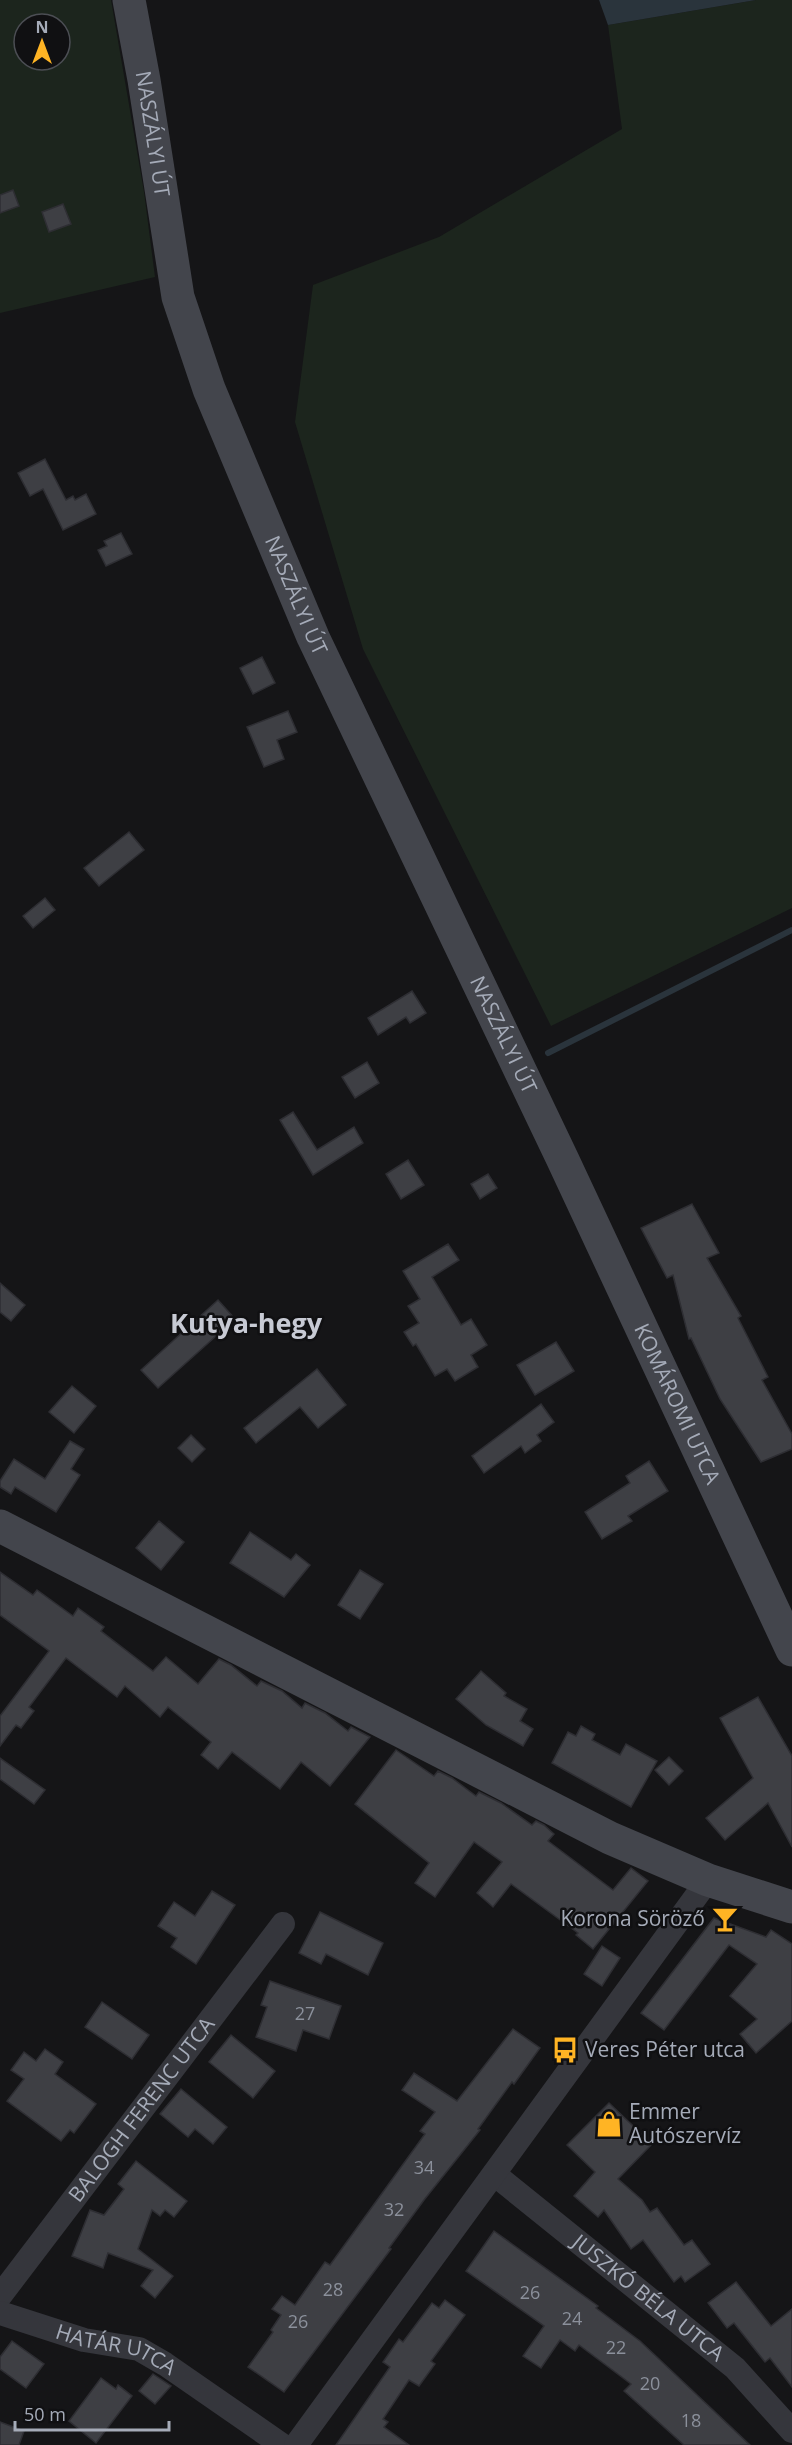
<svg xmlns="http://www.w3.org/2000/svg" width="792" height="2445" viewBox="0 0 792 2445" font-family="'Open Sans',sans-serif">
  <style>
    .green { fill: #1c251d; fill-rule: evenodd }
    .water { fill: #2a343c }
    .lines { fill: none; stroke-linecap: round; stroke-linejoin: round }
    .stream { stroke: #2a343c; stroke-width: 6 }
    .building { fill: #3e3f44; stroke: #2e2e33; stroke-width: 1.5 }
    .minor { stroke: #35363c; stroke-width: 24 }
    .secondary { stroke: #43454c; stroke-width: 33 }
    .labels { text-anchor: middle; stroke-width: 5; stroke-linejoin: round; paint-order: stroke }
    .number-label { font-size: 18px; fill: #8b909b }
    .street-label { font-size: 21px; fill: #a5abb8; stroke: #101012 }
    .poi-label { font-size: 21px; fill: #a5abb8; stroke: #101012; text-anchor: start }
    .district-label { font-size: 27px; font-weight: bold; fill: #c7cad4; stroke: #101012 }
  </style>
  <rect width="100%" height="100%" fill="#151517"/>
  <!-- green -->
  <g class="green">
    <path d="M 0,0 L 111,0 L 144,192 L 155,277 L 0,313 ZM 24,24 L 60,24 L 60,60 L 24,60 Z"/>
    <path d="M 756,0 L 792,0 L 792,908 L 551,1026 L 363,649 L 295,422 L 313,285 L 439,237 L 622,129 L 608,25 Z"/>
  </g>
  <!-- water -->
  <path class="water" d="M 599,0 L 756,0 L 608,25 Z"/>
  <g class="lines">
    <!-- stream -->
    <path class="stream" d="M 548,1053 L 792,930"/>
  </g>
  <!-- building -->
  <g class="building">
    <path d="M 13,190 L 19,206 L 0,213 L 0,195 Z"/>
    <path d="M 63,204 L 71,224 L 49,232 L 42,212 Z"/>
    <path d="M 45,459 L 66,500 L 73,496 L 75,500 L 86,494 L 96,514 L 63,530 L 43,489 L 30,496 L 18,473 Z"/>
    <path d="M 121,533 L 132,554 L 106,566 L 98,550 L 107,546 L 104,541 Z"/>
    <path d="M 262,657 L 275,683 L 253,694 L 240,668 Z"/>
    <path d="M 288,711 L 297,732 L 277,740 L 284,759 L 264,767 L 247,727 Z"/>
    <path d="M 129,832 L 144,850 L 99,886 L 84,868 Z"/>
    <path d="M 45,898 L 55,910 L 33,928 L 23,916 Z"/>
    <path d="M 412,991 L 426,1013 L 410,1023 L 406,1017 L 378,1035 L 368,1018 Z"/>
    <path d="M 367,1062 L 379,1083 L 355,1098 L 342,1077 Z"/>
    <path d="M 293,1112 L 317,1150 L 354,1127 L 363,1143 L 313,1175 L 280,1120 Z"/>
    <path d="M 408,1160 L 424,1185 L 401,1199 L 386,1174 Z"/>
    <path d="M 488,1174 L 497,1188 L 480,1199 L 471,1184 Z"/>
    <path d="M 692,1204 L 719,1253 L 707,1258 L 741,1316 L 738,1318 L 768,1377 L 762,1380 L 792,1434 L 792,1449 L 761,1462 L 720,1399 L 691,1338 L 689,1339 L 673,1275 L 667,1278 L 641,1228 Z"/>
    <path d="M 448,1244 L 459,1260 L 432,1277 L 461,1325 L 471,1319 L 487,1345 L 471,1355 L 478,1367 L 455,1381 L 447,1369 L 435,1376 L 416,1344 L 413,1346 L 404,1332 L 419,1323 L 408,1306 L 420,1299 L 403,1271 Z"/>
    <path d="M 0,1283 L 25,1305 L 11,1321 L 0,1312 Z"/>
    <path d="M 218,1300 L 235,1319 L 158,1388 L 141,1370 Z"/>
    <path d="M 556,1342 L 574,1371 L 535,1395 L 517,1365 Z"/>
    <path d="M 317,1369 L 346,1405 L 318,1428 L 300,1407 L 256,1443 L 244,1428 Z"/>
    <path d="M 72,1386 L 96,1406 L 74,1433 L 49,1412 Z"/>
    <path d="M 541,1404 L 554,1422 L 537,1435 L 541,1441 L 525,1453 L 521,1446 L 484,1473 L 472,1456 Z"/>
    <path d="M 191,1435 L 205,1449 L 192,1462 L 178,1448 Z"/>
    <path d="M 70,1441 L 84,1449 L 71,1469 L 80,1475 L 56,1512 L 15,1487 L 11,1494 L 0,1487 L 0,1481 L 14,1459 L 45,1479 Z"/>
    <path d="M 649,1461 L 668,1491 L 628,1516 L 632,1521 L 602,1539 L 585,1512 L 630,1483 L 626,1476 Z"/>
    <path d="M 159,1521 L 184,1542 L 161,1570 L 136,1548 Z"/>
    <path d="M 250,1532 L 291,1560 L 296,1554 L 310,1565 L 284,1597 L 230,1563 Z"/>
    <path d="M 360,1570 L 383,1584 L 360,1619 L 338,1605 Z"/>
    <path d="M 0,1572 L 33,1595 L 37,1590 L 73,1616 L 78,1608 L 104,1627 L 101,1631 L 153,1671 L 166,1657 L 198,1684 L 219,1659 L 231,1665 L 257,1686 L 261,1681 L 282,1691 L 302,1708 L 305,1703 L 325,1713 L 348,1731 L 351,1727 L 370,1737 L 330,1786 L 301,1762 L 280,1789 L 232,1752 L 218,1769 L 201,1755 L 211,1742 L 168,1707 L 160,1717 L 125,1686 L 117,1697 L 66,1658 L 29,1707 L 34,1711 L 21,1728 L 16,1725 L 0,1746 L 0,1716 L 49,1651 L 0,1615 Z"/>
    <path d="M 481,1671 L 506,1693 L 504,1696 L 527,1709 L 520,1721 L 533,1729 L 523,1746 L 486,1725 L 456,1699 Z"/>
    <path d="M 758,1697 L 792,1756 L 792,1847 L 768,1803 L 725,1840 L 706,1818 L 753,1778 L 720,1718 Z"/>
    <path d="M 581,1726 L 595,1734 L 592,1740 L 620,1755 L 626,1744 L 657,1761 L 631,1807 L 552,1763 L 568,1732 L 576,1736 Z"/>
    <path d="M 396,1750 L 434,1776 L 438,1771 L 452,1778 L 476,1796 L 479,1792 L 501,1803 L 532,1825 L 536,1821 L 544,1825 L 554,1834 L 548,1841 L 613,1890 L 631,1868 L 648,1881 L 593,1949 L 576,1935 L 578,1933 L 511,1884 L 493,1907 L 477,1893 L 502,1862 L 474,1842 L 435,1897 L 415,1883 L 429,1863 L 355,1804 Z"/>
    <path d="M 669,1757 L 683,1771 L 669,1785 L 655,1770 Z"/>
    <path d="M 0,1758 L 45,1790 L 34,1804 L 0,1779 Z"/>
    <path d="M 212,1891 L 235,1905 L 196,1964 L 171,1947 L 177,1938 L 158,1926 L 174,1902 L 195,1916 Z"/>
    <path d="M 320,1912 L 383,1943 L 368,1975 L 326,1954 L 321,1964 L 299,1953 Z"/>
    <path d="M 714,1918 L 766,1937 L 771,1930 L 792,1944 L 792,2021 L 756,2053 L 740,2034 L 757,2019 L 730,1996 L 757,1964 L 729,1945 L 664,2030 L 641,2013 Z"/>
    <path d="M 602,1946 L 620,1958 L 602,1986 L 584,1974 Z"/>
    <path d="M 270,1981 L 341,2006 L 329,2039 L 303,2030 L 296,2051 L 256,2037 L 267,2007 L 261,2005 Z"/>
    <path d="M 102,2002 L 149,2035 L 132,2059 L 85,2027 Z"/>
    <path d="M 513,2029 L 540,2048 L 514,2084 L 512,2082 L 478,2129 L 480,2130 L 424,2200 L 389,2248 L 391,2249 L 284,2392 L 248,2367 L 273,2332 L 271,2330 L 281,2315 L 272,2309 L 282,2296 L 295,2305 L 325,2262 L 330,2265 L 425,2134 L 420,2131 L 435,2112 L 402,2090 L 414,2073 L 457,2101 Z"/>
    <path d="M 231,2035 L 275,2071 L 253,2098 L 209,2062 Z"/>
    <path d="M 45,2049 L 63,2062 L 55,2074 L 96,2104 L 74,2133 L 70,2130 L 61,2141 L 7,2101 L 24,2079 L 11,2070 L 24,2052 L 36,2061 Z"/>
    <path d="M 181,2089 L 227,2127 L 213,2144 L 195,2129 L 188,2137 L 160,2114 Z"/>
    <path d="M 609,2103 L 652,2144 L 618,2179 L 642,2200 L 650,2212 L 657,2208 L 684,2245 L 692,2240 L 710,2264 L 685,2282 L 681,2276 L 674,2282 L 643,2240 L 631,2249 L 604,2210 L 598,2217 L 574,2196 L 595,2172 L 567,2145 Z"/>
    <path d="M 136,2161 L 187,2201 L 174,2217 L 165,2210 L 160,2216 L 152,2210 L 138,2249 L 173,2276 L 155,2298 L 141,2286 L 153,2270 L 108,2253 L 103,2268 L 72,2256 L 90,2210 L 104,2215 L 124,2189 L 118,2184 Z"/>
    <path d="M 494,2231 L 598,2306 L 596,2308 L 640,2341 L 750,2445 L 684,2445 L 624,2391 L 631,2384 L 579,2345 L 575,2351 L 560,2340 L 541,2368 L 523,2356 L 544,2326 L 466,2271 Z"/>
    <path d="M 736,2282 L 771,2326 L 792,2309 L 792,2387 L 770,2358 L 765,2362 L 734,2323 L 727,2328 L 708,2303 Z"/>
    <path d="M 445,2300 L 465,2315 L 431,2361 L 435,2364 L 419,2386 L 409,2380 L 383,2419 L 388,2422 L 384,2427 L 409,2445 L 336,2445 L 390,2367 L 383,2362 L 399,2339 L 403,2342 L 432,2303 L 439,2308 Z"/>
    <path d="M 12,2341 L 44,2364 L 26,2388 L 0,2369 L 0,2357 Z"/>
    <path d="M 153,2374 L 171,2386 L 155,2404 L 139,2391 Z"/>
    <path d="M 101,2378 L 116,2389 L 118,2385 L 132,2396 L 96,2443 L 69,2421 Z"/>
    <path d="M 0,2422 L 24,2431 L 19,2445 L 0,2445 Z"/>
  </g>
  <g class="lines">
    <!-- minor -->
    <g class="minor">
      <path id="s1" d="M 494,2174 L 735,2368 L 792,2431"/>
      <path id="s2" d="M 0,2296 L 283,1924"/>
      <path id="s3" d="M 0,2313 L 84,2340 L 139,2349 L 165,2364 L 282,2445"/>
      <path d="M 296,2445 L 708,1880"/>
    </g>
    <!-- secondary -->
    <g class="secondary">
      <path id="s4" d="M 129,0 L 144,80 L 178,297 L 209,389 L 313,637 L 562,1158 L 792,1650"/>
      <path d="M 0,1526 L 610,1838 L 708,1880 L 792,1907"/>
    </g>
  </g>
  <!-- icons -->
  <defs>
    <g id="bar-bare" transform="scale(2.07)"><path d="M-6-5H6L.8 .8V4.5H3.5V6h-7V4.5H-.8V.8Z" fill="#ffb424" stroke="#101012" stroke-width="2.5" paint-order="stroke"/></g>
    <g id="bus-bare" transform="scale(2.07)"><path d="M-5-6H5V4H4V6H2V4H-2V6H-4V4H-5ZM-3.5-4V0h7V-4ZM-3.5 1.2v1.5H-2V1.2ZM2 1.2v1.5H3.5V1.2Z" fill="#ffb424" stroke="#101012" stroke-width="2.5" paint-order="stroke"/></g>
    <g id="shop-bare" transform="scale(2.07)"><path d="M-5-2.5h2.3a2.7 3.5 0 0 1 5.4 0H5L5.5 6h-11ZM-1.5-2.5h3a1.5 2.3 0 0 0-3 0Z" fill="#ffb424" stroke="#101012" stroke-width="2.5" paint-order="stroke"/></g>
  </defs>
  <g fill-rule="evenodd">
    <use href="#bar-bare" x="725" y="1919"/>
    <use href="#bus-bare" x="565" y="2050"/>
    <use href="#shop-bare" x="609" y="2124"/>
  </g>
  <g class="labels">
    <!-- number labels -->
    <g class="number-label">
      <text x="305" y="2020">27</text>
      <text x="424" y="2174">34</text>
      <text x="394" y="2216">32</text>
      <text x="333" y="2296">28</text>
      <text x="530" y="2299">26</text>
      <text x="572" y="2325">24</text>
      <text x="298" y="2328">26</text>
      <text x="616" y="2354">22</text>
      <text x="650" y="2390">20</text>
      <text x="691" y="2427">18</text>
    </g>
    <!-- street labels -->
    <g class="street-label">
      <text dy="7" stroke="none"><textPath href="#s4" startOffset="136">NASZÁLYI ÚT</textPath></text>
      <text dy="7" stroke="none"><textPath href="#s4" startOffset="622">NASZÁLYI ÚT</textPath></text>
      <text dy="7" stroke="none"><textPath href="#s4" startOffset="1108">NASZÁLYI ÚT</textPath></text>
      <text dy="7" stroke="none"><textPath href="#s4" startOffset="1516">KOMÁROMI UTCA</textPath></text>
      <text dy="7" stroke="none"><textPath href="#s2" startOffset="234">BALOGH FERENC UTCA</textPath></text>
      <text dy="7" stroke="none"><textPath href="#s1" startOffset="198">JUSZKÓ BÉLA UTCA</textPath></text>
      <text dy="7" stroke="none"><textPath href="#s3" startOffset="122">HATÁR UTCA</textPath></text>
    </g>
    <!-- poi labels -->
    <g class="poi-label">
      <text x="705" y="1926" text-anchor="end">Korona Söröző</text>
      <text x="585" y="2057">Veres Péter utca</text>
      <text x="629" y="2119">Emmer<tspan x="629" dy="24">Autószervíz</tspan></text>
    </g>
    <!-- district labels -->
    <g class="district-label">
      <text x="246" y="1333">Kutya-hegy</text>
    </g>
  </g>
  <!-- north arrow -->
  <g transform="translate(42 42)"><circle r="28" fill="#101012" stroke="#4c4e54" stroke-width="1.5"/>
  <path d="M0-4.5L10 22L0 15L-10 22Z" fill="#ffb424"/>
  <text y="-9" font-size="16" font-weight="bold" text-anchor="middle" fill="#a5abb8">N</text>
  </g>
  <!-- scale -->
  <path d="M15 2421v9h154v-9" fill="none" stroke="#a5abb8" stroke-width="3"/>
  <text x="24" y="2421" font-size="18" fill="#a5abb8" stroke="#101012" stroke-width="4.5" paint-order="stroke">50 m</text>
</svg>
